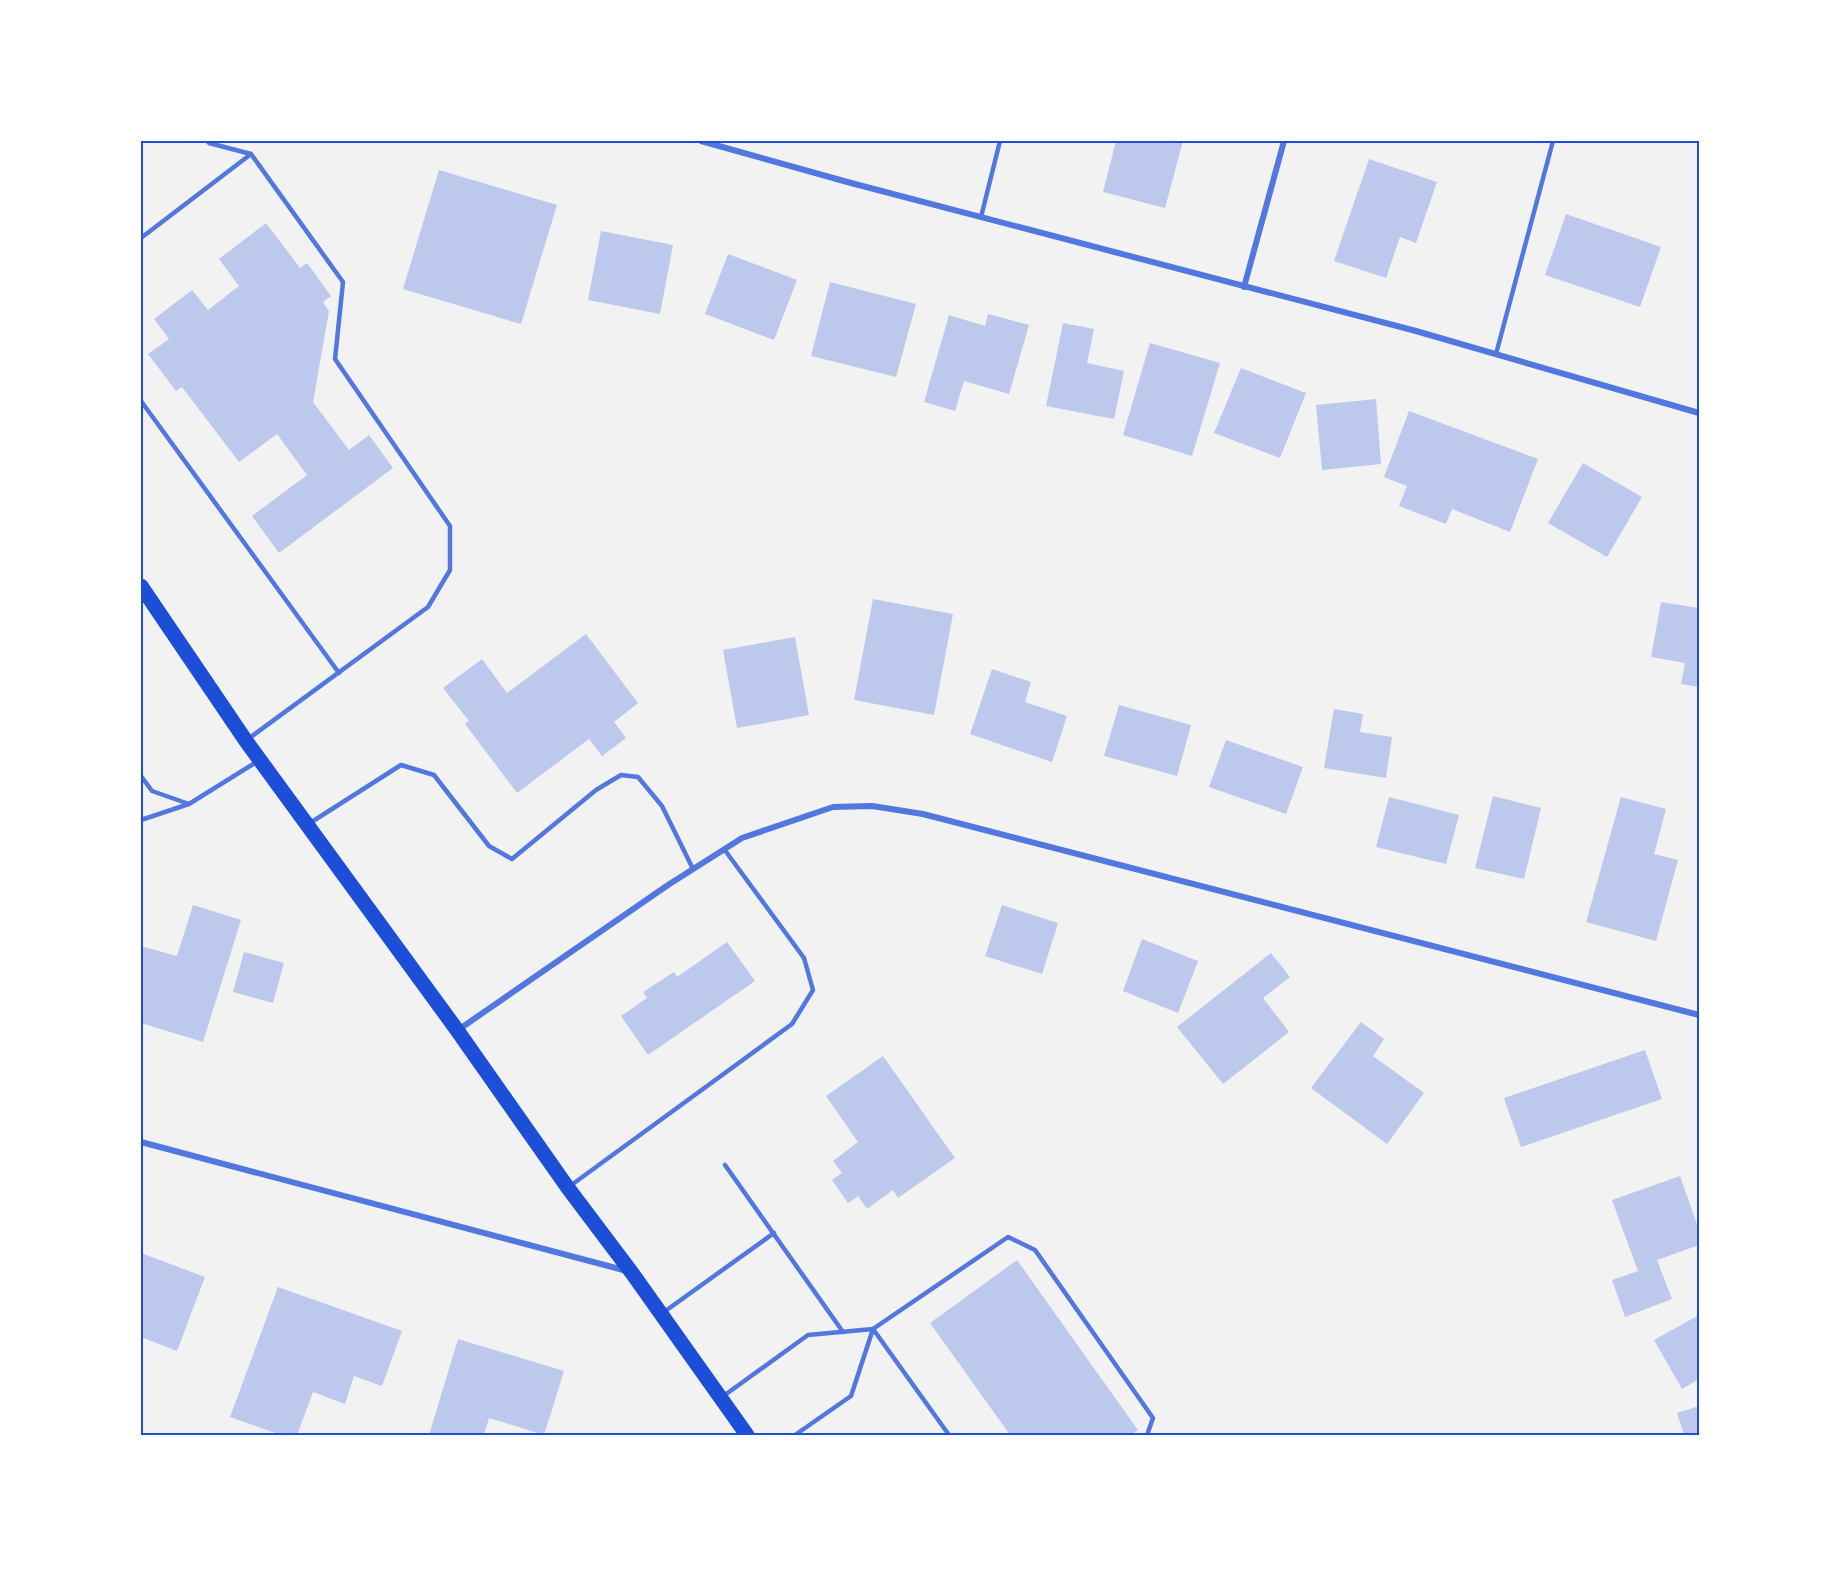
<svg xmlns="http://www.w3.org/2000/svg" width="1840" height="1576" viewBox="0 0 1840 1576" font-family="'IBM Plex Sans',sans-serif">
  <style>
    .building { fill: #bdc9ec }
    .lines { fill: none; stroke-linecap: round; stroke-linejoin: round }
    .service { stroke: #5277de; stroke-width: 4.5 }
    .minor { stroke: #5277de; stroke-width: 6 }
    .primary { stroke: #1d4ed8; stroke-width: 15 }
    .neatline { fill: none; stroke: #1d4ed8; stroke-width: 2 }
  </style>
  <rect width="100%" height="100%" fill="#f2f2f2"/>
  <!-- building -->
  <g class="building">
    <path d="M 1116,141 L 1183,141 L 1165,208 L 1103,192 Z"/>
    <path d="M 1369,159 L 1437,182 L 1416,243 L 1400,237 L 1386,278 L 1334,261 Z"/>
    <path d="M 439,170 L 557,205 L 521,324 L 403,289 Z"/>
    <path d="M 1566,214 L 1661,247 L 1640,307 L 1545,275 Z"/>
    <path d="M 266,223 L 300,268 L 307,263 L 331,296 L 323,302 L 329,311 L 313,402 L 349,450 L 369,435 L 393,468 L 279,553 L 252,516 L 307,475 L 277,434 L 239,462 L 182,387 L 176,391 L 148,354 L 169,339 L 154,319 L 192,290 L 208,310 L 239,286 L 219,259 Z"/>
    <path d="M 601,231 L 673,245 L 660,314 L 588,300 Z"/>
    <path d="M 728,254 L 797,280 L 774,340 L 705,314 Z"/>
    <path d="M 830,282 L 916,304 L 896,377 L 811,356 Z"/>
    <path d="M 988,314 L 1029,325 L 1009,394 L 964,381 L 955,411 L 924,402 L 949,315 L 985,326 Z"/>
    <path d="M 1063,323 L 1094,329 L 1087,363 L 1124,371 L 1114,419 L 1046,406 Z"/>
    <path d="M 1150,343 L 1220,363 L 1192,456 L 1123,435 Z"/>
    <path d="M 1241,368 L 1306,393 L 1280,458 L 1214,433 Z"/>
    <path d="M 1376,399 L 1381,464 L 1322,470 L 1316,405 Z"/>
    <path d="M 1409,411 L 1538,459 L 1510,532 L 1452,509 L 1446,524 L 1399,506 L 1407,486 L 1384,477 Z"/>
    <path d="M 1583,463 L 1642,497 L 1607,557 L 1548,523 Z"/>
    <path d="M 873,599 L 953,614 L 934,715 L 854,700 Z"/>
    <path d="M 1661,602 L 1699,608 L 1699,687 L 1681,684 L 1685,663 L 1651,657 Z"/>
    <path d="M 586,634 L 638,703 L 614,722 L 626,738 L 602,756 L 589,739 L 517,793 L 465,724 L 469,721 L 443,688 L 482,659 L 507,693 Z"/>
    <path d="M 795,637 L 809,715 L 737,728 L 723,650 Z"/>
    <path d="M 992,669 L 1031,682 L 1025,702 L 1067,716 L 1052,762 L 970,734 Z"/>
    <path d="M 1119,705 L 1191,725 L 1177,776 L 1104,756 Z"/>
    <path d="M 1334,709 L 1363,714 L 1360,732 L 1392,737 L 1386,778 L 1324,768 Z"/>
    <path d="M 1226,740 L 1303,767 L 1286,814 L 1209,787 Z"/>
    <path d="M 1493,796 L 1541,808 L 1524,879 L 1475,868 Z"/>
    <path d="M 1389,797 L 1459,815 L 1446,864 L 1376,847 Z"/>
    <path d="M 1621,797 L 1666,809 L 1654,854 L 1678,860 L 1656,941 L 1586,922 Z"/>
    <path d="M 193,905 L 241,920 L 203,1042 L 141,1023 L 141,946 L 177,956 Z"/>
    <path d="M 1002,905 L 1058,923 L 1042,974 L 985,956 Z"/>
    <path d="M 1142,939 L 1198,961 L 1178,1013 L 1123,991 Z"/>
    <path d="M 727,942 L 755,981 L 648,1055 L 621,1016 L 647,998 L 643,992 L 674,972 L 677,977 Z"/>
    <path d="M 244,952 L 284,963 L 273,1003 L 233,992 Z"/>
    <path d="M 1271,953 L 1290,977 L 1263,998 L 1289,1032 L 1223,1084 L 1177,1027 Z"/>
    <path d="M 1361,1022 L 1384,1039 L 1373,1056 L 1424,1093 L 1387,1144 L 1311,1088 Z"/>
    <path d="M 1645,1050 L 1662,1099 L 1521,1147 L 1504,1098 Z"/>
    <path d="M 883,1056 L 955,1158 L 898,1198 L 893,1190 L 867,1209 L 858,1196 L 848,1203 L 832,1180 L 842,1173 L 833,1161 L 858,1142 L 826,1096 Z"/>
    <path d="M 1680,1176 L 1699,1230 L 1699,1245 L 1657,1260 L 1672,1299 L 1625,1317 L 1612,1280 L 1638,1271 L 1612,1200 Z"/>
    <path d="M 141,1253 L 205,1277 L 177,1351 L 141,1337 Z"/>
    <path d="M 1017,1260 L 1138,1430 L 1131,1435 L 1010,1435 L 930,1323 Z"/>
    <path d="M 278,1287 L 402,1331 L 382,1386 L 354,1376 L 345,1404 L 313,1392 L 297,1435 L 281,1435 L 230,1417 Z"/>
    <path d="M 1699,1315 L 1699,1379 L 1682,1389 L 1654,1340 Z"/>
    <path d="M 458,1339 L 564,1371 L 544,1435 L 489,1418 L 484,1435 L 429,1435 Z"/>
    <path d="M 1699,1406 L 1699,1435 L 1684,1435 L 1677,1413 Z"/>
  </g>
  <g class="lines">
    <!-- service -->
    <g class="service">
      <path d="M 207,141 L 209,143 L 251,154 L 343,282 L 335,359 L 450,526 L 450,570 L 428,607 L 248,739"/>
      <path d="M 981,217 L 1000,141"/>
      <path d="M 141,238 L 251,154"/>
      <path d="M 1496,354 L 1553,141"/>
      <path d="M 141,401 L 339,673"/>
      <path d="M 141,776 L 152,791 L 189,804 L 258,761"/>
      <path d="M 141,820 L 189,804"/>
      <path d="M 310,823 L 401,765 L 434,775 L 489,846 L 512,859 L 596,790 L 621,775 L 638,777 L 662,806 L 693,869"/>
      <path d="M 725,1165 L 843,1332"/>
      <path d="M 570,1186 L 792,1024 L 813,990 L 804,958 L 724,849"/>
      <path d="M 664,1312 L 774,1233"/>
      <path d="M 873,1329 L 949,1435"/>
      <path d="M 722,1397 L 808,1335 L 873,1329 L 1008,1237 L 1035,1250 L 1153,1418 L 1147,1435"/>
      <path d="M 795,1435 L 851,1396 L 873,1329"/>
    </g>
    <!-- minor -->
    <g class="minor">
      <path d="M 701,141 L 851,183 L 1416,331 L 1699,413"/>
      <path d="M 1244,287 L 1284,141"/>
      <path d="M 458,1030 L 668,885 L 742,838 L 833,807 L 872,806 L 923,814 L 1699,1015"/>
      <path d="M 141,1142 L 627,1271"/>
    </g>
    <!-- primary -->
    <path class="primary" d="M 141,586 L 246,741 L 457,1030 L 568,1188 L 632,1273 L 747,1435"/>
  </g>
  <!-- border -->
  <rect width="1840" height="1576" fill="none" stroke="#ffffff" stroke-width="285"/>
  <rect x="142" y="142" width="1556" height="1292" class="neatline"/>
</svg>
